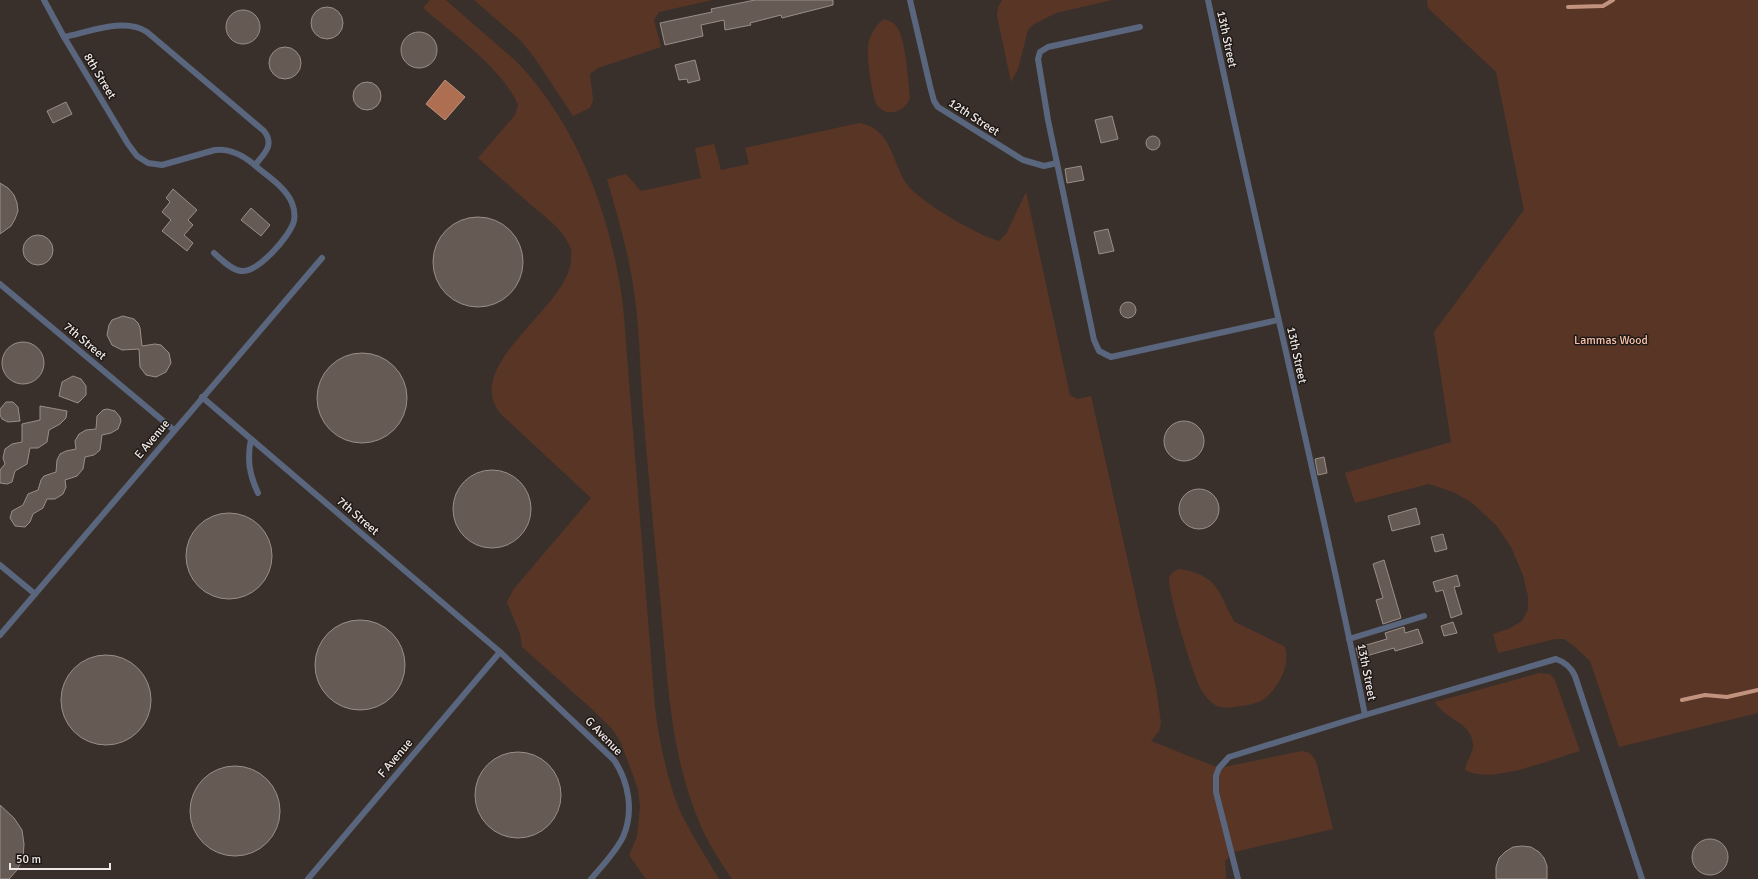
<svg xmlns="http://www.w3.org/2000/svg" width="1758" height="879" viewBox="0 0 1758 879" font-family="Signika,sans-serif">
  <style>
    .green { fill: #593525 }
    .water { fill: #ad6e52; stroke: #c1937e }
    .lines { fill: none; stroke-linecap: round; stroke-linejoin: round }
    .stream { stroke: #c1937e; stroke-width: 4 }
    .building { fill: #665a55; stroke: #9a8e88 }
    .lane { stroke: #59667d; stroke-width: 6 }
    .labels { text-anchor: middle; stroke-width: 3; stroke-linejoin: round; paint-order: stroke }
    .street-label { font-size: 12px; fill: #efe8e5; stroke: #1e1917 }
    .park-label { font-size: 12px; fill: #f9c1a9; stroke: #1e1917 }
  </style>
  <rect width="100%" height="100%" fill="#3a302b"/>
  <!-- green -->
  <g class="green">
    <path d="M 430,0 L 446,0 C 462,14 478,28 494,42 C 502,49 511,56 519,64 C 580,130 611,217 623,305 L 655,708 C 659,740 666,773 677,804 C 688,830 705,855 719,879 L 646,879 L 629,855 L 637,837 L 640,807 L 638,789 L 621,743 L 613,730 L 593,710 L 522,647 L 520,634 L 507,602 L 513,590 L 591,498 L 504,417 C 501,414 498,411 496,407 C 470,359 570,305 571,259 C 571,254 572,250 570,247 C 563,229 545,217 531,205 C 513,189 496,174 478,158 L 515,115 L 518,105 C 504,70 452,33 423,8 Z"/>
    <path d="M 474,0 L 712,0 L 659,12 L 654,20 L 661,47 L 598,68 L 590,74 L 593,100 L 590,108 L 573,116 L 534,57 L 520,40 Z"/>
    <path d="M 1002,0 L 1112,0 L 1056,13 L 1034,24 L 1028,30 L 1018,69 L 1011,82 L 997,16 L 998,7 Z"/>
    <path d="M 1427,0 L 1758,0 L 1758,713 L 1619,747 L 1590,661 L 1574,646 L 1564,639 L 1555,639 L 1498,653 L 1493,634 L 1508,629 L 1522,621 L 1528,610 L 1528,596 L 1523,575 L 1511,547 L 1496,525 L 1471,502 L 1453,492 L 1429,484 L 1355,503 L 1345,473 L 1451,442 L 1434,332 L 1524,210 L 1496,72 L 1428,8 Z"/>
    <path d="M 885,19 C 889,21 895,23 897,27 C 906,40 908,81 910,97 C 907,111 886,119 877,105 C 872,98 865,49 869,41 C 872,33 877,22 885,19 Z"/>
    <path d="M 859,123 C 863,124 869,125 873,128 C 892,139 894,165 906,183 C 918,201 977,235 999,241 L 1006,234 L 1026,192 L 1070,395 L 1077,399 L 1091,396 L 1156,687 L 1161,723 L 1159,731 L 1151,741 L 1219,768 L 1302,751 C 1311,752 1314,756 1317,765 L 1333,829 L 1234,852 L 1225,861 L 1226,879 L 732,879 C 719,860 706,840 698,819 C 669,749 667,671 660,597 C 654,534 648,472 643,410 C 640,373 640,335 635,298 C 630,258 618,218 607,179 L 626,174 L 641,191 L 701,178 L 695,148 L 714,144 L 721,170 L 749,164 L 745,148 Z"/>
    <path d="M 1179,569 C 1199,572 1213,578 1222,597 C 1226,605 1229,614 1235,622 L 1284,646 C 1290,658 1284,675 1276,686 C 1266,700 1260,704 1241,706 C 1234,707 1225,709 1217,706 C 1211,703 1205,696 1202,691 C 1194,679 1168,593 1169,579 C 1170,573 1175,571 1179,569 Z"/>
    <path d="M 1539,673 L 1550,674 L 1555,680 L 1580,751 C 1552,759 1490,785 1465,770 C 1466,761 1474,753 1473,744 C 1471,721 1445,720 1435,702 Z"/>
  </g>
  <!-- water -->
  <path class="water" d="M 445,80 L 465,97 L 445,120 L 426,104 Z"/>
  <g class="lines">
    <!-- stream -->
    <g class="stream">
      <path d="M 1568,7 L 1603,6 L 1613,0"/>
      <path d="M 1682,700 L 1705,695 L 1727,697 L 1758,690"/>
    </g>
  </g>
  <!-- building -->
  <g class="building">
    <path d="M 755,0 L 833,0 L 833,5 L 782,18 L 781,15 L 750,23 L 751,25 L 725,30 L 724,20 L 701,25 L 703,36 L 665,45 L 660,23 L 712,12 L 711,9 Z"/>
    <circle cx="327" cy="23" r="16"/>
    <circle cx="243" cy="27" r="17"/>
    <circle cx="419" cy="50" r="18"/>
    <circle cx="285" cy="63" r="16"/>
    <path d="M 695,60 L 700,80 L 688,83 L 687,79 L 679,80 L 675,65 Z"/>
    <circle cx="367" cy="96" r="14"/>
    <path d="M 66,102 L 72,114 L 53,123 L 47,111 Z"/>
    <path d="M 1112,116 L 1118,139 L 1101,143 L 1095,120 Z"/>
    <circle cx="1153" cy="143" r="7"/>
    <path d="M 1081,166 L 1084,180 L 1067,183 L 1065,169 Z"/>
    <path d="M 0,183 L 8,188 L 14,195 L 17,203 L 18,211 L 15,219 L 11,226 L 0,234 Z"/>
    <path d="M 173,189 L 197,210 L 188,220 L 193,225 L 184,235 L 193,243 L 187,251 L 162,231 L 171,220 L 162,212 L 170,202 L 166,198 Z"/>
    <path d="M 251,208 L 270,225 L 261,236 L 241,220 Z"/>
    <circle cx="478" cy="262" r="45"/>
    <path d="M 1108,229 L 1114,251 L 1099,254 L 1094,232 Z"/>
    <circle cx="38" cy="250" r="15"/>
    <circle cx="1128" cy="310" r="8"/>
    <path d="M 123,316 L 134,319 L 138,323 L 140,328 L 142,346 L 155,344 L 161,345 L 169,353 L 171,363 L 166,372 L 156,377 L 146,375 L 140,367 L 139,349 L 122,350 L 112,345 L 107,335 L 109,325 L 112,320 Z"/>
    <circle cx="23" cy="363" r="21"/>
    <circle cx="362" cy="398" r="45"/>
    <path d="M 73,376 L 81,379 L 86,386 L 86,395 L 78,403 L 59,396 L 62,382 Z"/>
    <path d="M 6,402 L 13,402 L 18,407 L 20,421 L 8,422 L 2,419 L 0,415 L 0,409 Z"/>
    <path d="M 40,406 L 67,411 L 66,418 L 60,424 L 49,430 L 47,442 L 38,448 L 30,448 L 27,464 L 15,471 L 12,482 L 7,484 L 0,483 L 0,470 L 5,464 L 3,458 L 5,449 L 12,444 L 22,442 L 22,424 L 40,420 Z"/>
    <path d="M 107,409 L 115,411 L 120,417 L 121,421 L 118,429 L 111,433 L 102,435 L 100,450 L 94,455 L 85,457 L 83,469 L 77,476 L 65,480 L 66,487 L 63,494 L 55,499 L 47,499 L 43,508 L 33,514 L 30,522 L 25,527 L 15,526 L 10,518 L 12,511 L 23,505 L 28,494 L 38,490 L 41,480 L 44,476 L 56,472 L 57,460 L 60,454 L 66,451 L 76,449 L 75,441 L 79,434 L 86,430 L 96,429 L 97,416 L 103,410 Z"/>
    <circle cx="1184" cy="441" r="20"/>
    <path d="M 1324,457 L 1327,473 L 1318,475 L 1315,459 Z"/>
    <circle cx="492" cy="509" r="39"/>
    <circle cx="1199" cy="509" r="20"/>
    <path d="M 1416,508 L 1420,524 L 1392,531 L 1388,516 Z"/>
    <circle cx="229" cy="556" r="43"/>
    <path d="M 1443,534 L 1447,549 L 1435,552 L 1431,537 Z"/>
    <path d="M 1384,560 L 1401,618 L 1383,624 L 1376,600 L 1383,598 L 1373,564 Z"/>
    <path d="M 1457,575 L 1460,586 L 1454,587 L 1462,614 L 1451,618 L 1443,590 L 1436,592 L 1433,582 Z"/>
    <circle cx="360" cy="665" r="45"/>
    <path d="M 1453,622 L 1457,633 L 1444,636 L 1441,626 Z"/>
    <path d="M 1404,627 L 1405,633 L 1418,629 L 1423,643 L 1395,651 L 1394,648 L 1359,658 L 1356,648 L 1387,639 L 1385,633 Z"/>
    <circle cx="106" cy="700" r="45"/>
    <circle cx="518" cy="795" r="43"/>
    <circle cx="235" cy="811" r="45"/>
    <path d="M 0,805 L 14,818 L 22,830 L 24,844 L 23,858 L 17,870 L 9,879 L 0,879 Z"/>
    <circle cx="1710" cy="857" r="18"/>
    <path d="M 1522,846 L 1531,847 L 1539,852 L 1544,858 L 1547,866 L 1547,879 L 1496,879 L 1496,867 L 1499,858 L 1505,852 L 1513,847 Z"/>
  </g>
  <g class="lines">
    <!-- lane -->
    <g class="lane">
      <path d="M 44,0 L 64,37 L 128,144 L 137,156 L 148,163 L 162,165 L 215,150 C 232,148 246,157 258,168 C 270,178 286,188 292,203 C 294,208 295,215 294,221 C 290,236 258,273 241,271 C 231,270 221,259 214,253"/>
      <path d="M 910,0 L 930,86 L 934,101 L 938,107 L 1023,160 L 1044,166 L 1057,163"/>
      <path d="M 1208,0 C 1258,239 1317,476 1365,715"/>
      <path d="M 1140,27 L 1048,47 L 1040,52 L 1038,59 L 1048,120 L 1094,340 L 1099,351 L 1111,357 L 1278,320"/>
      <path d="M 64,37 C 89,32 125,17 147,32 L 264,131 C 275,145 264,154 255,165"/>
      <path d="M 0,284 L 174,430"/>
      <path d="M 202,397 L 500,652 L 614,760 C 629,782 634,812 623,837 C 615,853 602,866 591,879"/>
      <path d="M 251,439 C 247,459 249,474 258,493"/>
      <path d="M 0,565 L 35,594"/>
      <path d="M 0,635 L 322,258"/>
      <path d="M 1349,639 L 1424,616"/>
      <path d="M 308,879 L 500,652"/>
      <path d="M 1238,879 L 1216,792 L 1216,776 L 1219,768 L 1229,757 L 1365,715 L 1556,659 C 1565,662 1571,667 1575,676 L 1642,879"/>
    </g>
  </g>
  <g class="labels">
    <!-- street labels -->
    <g class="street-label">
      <text transform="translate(1227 39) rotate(78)" y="4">13th Street</text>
      <text transform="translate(100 76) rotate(59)" y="4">8th Street</text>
      <text transform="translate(974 117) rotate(33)" y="4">12th Street</text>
      <text transform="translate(85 341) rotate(40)" y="4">7th Street</text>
      <text transform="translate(1297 355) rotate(78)" y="4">13th Street</text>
      <text transform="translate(152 439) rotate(-50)" y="4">E Avenue</text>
      <text transform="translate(358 516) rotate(41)" y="4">7th Street</text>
      <text transform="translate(1367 672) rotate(79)" y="4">13th Street</text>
      <text transform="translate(604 736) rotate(46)" y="4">G Avenue</text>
      <text transform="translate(395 758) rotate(-50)" y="4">F Avenue</text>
    </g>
    <!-- park labels -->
    <g class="park-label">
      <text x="1611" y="344">Lammas Wood</text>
    </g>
  </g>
  <!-- scale -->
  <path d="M10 863v6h100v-6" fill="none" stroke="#efe8e5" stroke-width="2"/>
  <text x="16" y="863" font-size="12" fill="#efe8e5" stroke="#1e1917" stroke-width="3" paint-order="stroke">50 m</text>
</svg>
